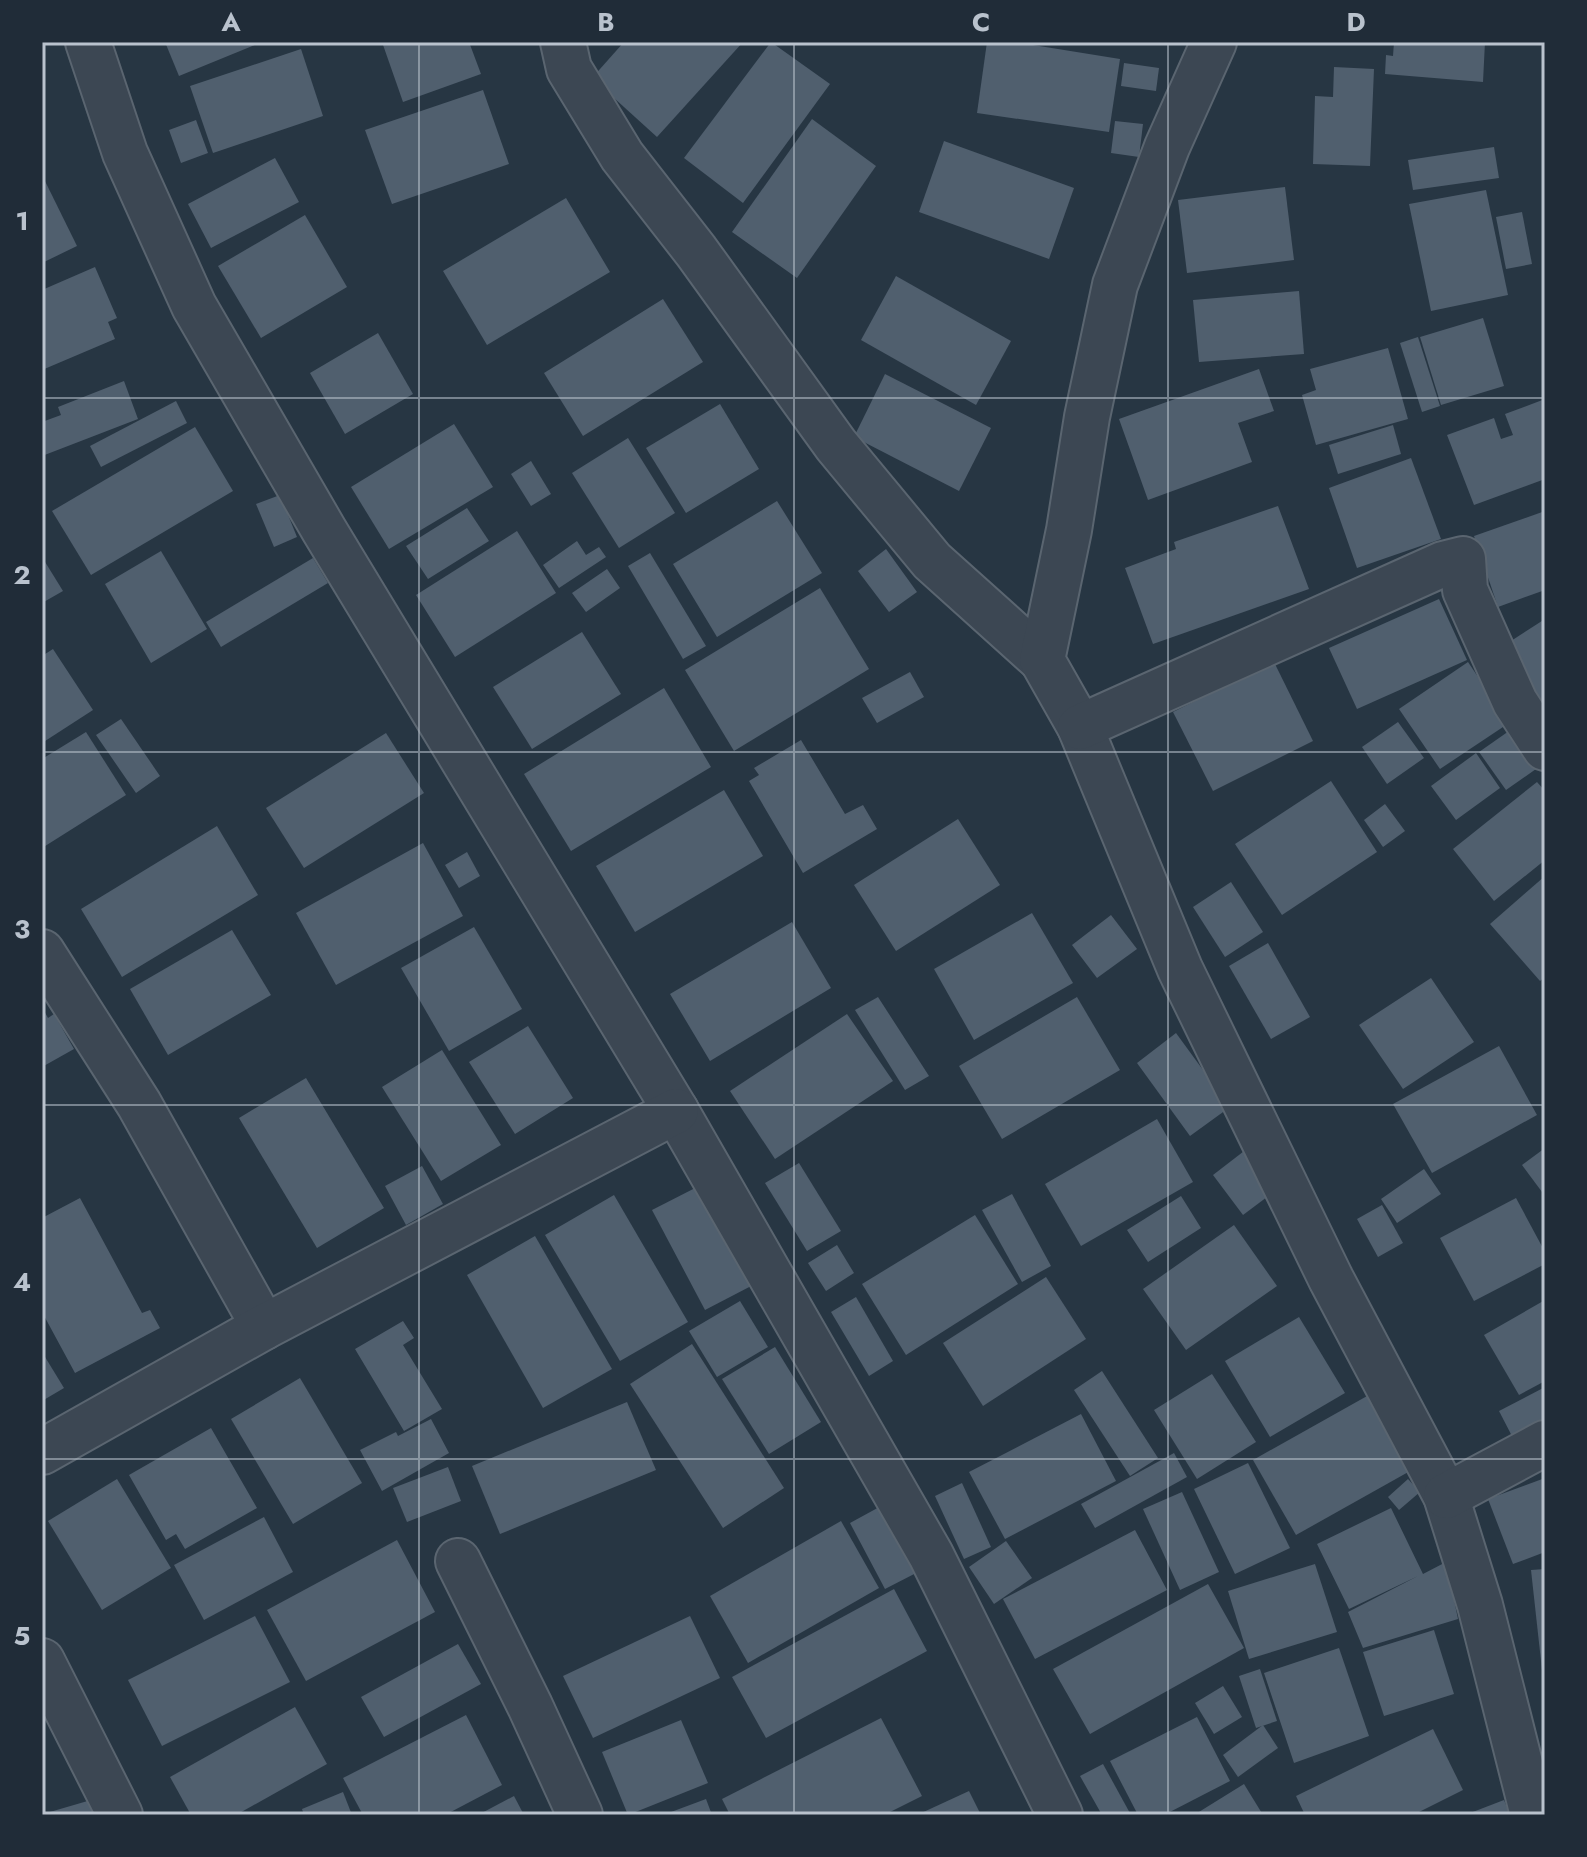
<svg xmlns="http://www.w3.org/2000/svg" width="1587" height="1857" viewBox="0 0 1587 1857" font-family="Jost,sans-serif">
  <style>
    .building { fill: #505f6e }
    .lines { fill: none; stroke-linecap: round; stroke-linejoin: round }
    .street-casing { stroke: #5a6570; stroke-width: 48 }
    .street { stroke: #3c4753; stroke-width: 44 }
    .grid { fill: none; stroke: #b9c2cd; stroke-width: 2; stroke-opacity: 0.55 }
    .neatline { fill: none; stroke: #b9c2cd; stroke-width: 3 }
    .grid-label { font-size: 26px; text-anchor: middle; font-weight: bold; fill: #b9c2cd }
  </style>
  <rect width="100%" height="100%" fill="#273643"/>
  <!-- building -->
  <g class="building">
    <path d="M 165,42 L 262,42 L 179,76 Z"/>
    <path d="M 382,42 L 469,42 L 481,74 L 403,102 Z"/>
    <path d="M 624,42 L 743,42 L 657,137 L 592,78 Z"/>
    <path d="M 771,42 L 830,84 L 743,203 L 684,158 Z"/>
    <path d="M 987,42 L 1014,42 L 1120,59 L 1109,132 L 977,113 Z"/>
    <path d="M 1394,42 L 1485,42 L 1483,82 L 1385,74 L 1386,55 L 1393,56 Z"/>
    <path d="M 301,49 L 323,116 L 213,153 L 190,86 Z"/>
    <path d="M 1124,63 L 1159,68 L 1156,91 L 1121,86 Z"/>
    <path d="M 1334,67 L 1374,69 L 1370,166 L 1313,164 L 1315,96 L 1333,97 Z"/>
    <path d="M 483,90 L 509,164 L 392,204 L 365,130 Z"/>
    <path d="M 812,119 L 876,166 L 797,278 L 732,232 Z"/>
    <path d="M 196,120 L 208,153 L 181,163 L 169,130 Z"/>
    <path d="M 1115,121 L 1143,124 L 1139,157 L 1111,153 Z"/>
    <path d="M 944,141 L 1074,188 L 1049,259 L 919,212 Z"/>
    <path d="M 1494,147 L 1499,178 L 1413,190 L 1408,160 Z"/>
    <path d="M 275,158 L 299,202 L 211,248 L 188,204 Z"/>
    <path d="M 42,175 L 77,246 L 42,263 Z"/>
    <path d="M 1285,187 L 1294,260 L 1187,273 L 1178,200 Z"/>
    <path d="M 1486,190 L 1508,295 L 1431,311 L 1409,204 Z"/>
    <path d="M 566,198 L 610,272 L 487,345 L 443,271 Z"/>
    <path d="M 1522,212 L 1532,264 L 1506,269 L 1496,217 Z"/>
    <path d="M 305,215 L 347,287 L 261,338 L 218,266 Z"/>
    <path d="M 95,267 L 117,318 L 108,322 L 115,339 L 42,370 L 42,290 Z"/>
    <path d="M 896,276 L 1011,341 L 976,405 L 861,340 Z"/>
    <path d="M 1299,291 L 1304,354 L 1199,362 L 1193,300 Z"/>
    <path d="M 663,299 L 703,362 L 583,436 L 544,373 Z"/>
    <path d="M 1483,318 L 1504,386 L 1441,405 L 1420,337 Z"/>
    <path d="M 378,333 L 413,394 L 345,434 L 310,373 Z"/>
    <path d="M 1418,337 L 1440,406 L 1422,412 L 1400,343 Z"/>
    <path d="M 1388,348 L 1408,419 L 1316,445 L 1302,395 L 1316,390 L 1310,369 Z"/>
    <path d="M 1259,369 L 1274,411 L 1238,423 L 1252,462 L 1148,500 L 1119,419 Z"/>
    <path d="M 885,374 L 991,428 L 959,491 L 854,437 Z"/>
    <path d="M 124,381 L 138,419 L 42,456 L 42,422 L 61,415 L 58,407 Z"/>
    <path d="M 1545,399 L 1545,479 L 1474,505 L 1447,435 L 1494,418 L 1501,439 L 1513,435 L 1505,414 Z"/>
    <path d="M 176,401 L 187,423 L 101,467 L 90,446 Z"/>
    <path d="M 720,404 L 759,469 L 686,513 L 646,448 Z"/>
    <path d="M 454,424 L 493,487 L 389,549 L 351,487 Z"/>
    <path d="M 1393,425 L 1401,454 L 1338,474 L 1329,445 Z"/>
    <path d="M 195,427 L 233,491 L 91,575 L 52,511 Z"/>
    <path d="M 628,438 L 675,513 L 619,548 L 572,473 Z"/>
    <path d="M 1411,458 L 1441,539 L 1357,568 L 1329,488 Z"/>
    <path d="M 531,461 L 551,494 L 531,506 L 511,474 Z"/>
    <path d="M 280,495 L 297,537 L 274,547 L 256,504 Z"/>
    <path d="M 777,501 L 822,573 L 717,637 L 673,564 Z"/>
    <path d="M 1278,506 L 1309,589 L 1153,644 L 1125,568 L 1176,549 L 1174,542 Z"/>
    <path d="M 467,508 L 489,541 L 428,579 L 406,546 Z"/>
    <path d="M 1545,511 L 1545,590 L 1498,607 L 1474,536 Z"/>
    <path d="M 517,531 L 556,593 L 455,657 L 416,595 Z"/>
    <path d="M 577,541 L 586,555 L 599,547 L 606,557 L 559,588 L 543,565 Z"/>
    <path d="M 886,549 L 917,592 L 889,612 L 858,571 Z"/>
    <path d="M 161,551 L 207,629 L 151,663 L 105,584 Z"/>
    <path d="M 650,553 L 706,646 L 683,659 L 628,566 Z"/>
    <path d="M 42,557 L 63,591 L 42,603 Z"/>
    <path d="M 313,558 L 328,583 L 221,647 L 206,622 Z"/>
    <path d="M 607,569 L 620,588 L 586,612 L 572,593 Z"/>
    <path d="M 820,588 L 869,669 L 734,751 L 685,670 Z"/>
    <path d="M 1439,599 L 1467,660 L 1357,709 L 1329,648 Z"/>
    <path d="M 1545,619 L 1545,730 L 1494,652 Z"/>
    <path d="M 582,632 L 621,694 L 532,749 L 493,687 Z"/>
    <path d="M 53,649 L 93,710 L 42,743 L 42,656 Z"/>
    <path d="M 1274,662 L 1313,741 L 1213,791 L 1173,712 Z"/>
    <path d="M 1468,662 L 1509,723 L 1440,769 L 1399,709 Z"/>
    <path d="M 910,672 L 924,697 L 877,723 L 862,698 Z"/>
    <path d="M 664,688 L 711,767 L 571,851 L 524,774 Z"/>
    <path d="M 121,719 L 160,776 L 136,793 L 96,735 Z"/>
    <path d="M 1398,722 L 1424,758 L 1387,784 L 1362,747 Z"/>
    <path d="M 1509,731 L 1536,769 L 1506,790 L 1479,752 Z"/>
    <path d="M 86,732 L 126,795 L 42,848 L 42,759 Z"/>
    <path d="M 386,733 L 424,793 L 304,868 L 266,808 Z"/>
    <path d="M 801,740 L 845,814 L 863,805 L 877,829 L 803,873 L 749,781 L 759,775 L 754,768 Z"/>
    <path d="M 1476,753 L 1500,788 L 1456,820 L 1431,786 Z"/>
    <path d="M 1331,781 L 1377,852 L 1282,915 L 1235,844 Z"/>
    <path d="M 1537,782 L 1545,791 L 1545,860 L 1494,901 L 1453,849 Z"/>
    <path d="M 724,790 L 763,856 L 635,932 L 596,866 Z"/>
    <path d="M 1385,804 L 1405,831 L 1383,847 L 1364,820 Z"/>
    <path d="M 958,819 L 1000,885 L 896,951 L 854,885 Z"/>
    <path d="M 217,826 L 258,895 L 122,977 L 81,909 Z"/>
    <path d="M 423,843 L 463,916 L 336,985 L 296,913 Z"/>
    <path d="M 467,852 L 480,876 L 459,888 L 445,865 Z"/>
    <path d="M 1545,876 L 1545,977 L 1540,981 L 1490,924 Z"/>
    <path d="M 1231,882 L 1263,932 L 1225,957 L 1193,907 Z"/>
    <path d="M 1032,913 L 1073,983 L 974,1040 L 934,969 Z"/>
    <path d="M 1111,915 L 1137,949 L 1097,978 L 1072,945 Z"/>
    <path d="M 792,922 L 831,988 L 710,1061 L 670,994 Z"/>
    <path d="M 474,927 L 522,1009 L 449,1051 L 401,968 Z"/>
    <path d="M 232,930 L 271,995 L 168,1055 L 130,989 Z"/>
    <path d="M 1268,943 L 1310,1017 L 1271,1039 L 1229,966 Z"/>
    <path d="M 1431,978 L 1474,1042 L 1403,1089 L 1359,1025 Z"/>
    <path d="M 878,997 L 929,1076 L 905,1090 L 855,1010 Z"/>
    <path d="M 1077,997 L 1120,1070 L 1002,1139 L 959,1066 Z"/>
    <path d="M 42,1007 L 48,1018 L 54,1014 L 74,1049 L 42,1067 Z"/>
    <path d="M 847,1014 L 893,1081 L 775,1159 L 730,1091 Z"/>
    <path d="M 528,1026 L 573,1098 L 515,1134 L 469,1062 Z"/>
    <path d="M 1176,1033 L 1230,1107 L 1190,1136 L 1137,1063 Z"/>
    <path d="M 1499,1046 L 1537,1115 L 1432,1173 L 1393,1104 Z"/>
    <path d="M 442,1050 L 501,1145 L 441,1181 L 382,1087 Z"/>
    <path d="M 306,1078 L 384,1208 L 317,1248 L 239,1118 Z"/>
    <path d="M 1157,1119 L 1193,1182 L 1081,1246 L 1045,1184 Z"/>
    <path d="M 1248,1148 L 1279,1188 L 1243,1215 L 1213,1175 Z"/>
    <path d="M 1545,1148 L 1545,1196 L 1522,1165 Z"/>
    <path d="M 799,1163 L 841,1231 L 807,1251 L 765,1183 Z"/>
    <path d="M 422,1166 L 443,1204 L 406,1225 L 385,1186 Z"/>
    <path d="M 1424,1169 L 1441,1194 L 1397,1223 L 1381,1199 Z"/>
    <path d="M 701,1185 L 755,1284 L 705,1310 L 652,1210 Z"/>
    <path d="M 1012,1194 L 1051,1266 L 1022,1282 L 982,1210 Z"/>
    <path d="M 614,1195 L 688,1322 L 620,1361 L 545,1235 Z"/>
    <path d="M 1181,1196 L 1201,1228 L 1148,1262 L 1127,1230 Z"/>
    <path d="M 80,1198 L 142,1313 L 150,1310 L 160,1328 L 75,1373 L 42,1312 L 42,1218 Z"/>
    <path d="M 1516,1198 L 1545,1252 L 1545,1264 L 1474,1301 L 1440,1238 Z"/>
    <path d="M 1382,1205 L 1403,1243 L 1378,1257 L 1357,1219 Z"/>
    <path d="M 975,1215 L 1018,1284 L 906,1355 L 862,1284 Z"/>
    <path d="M 1234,1225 L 1277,1286 L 1186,1350 L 1143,1289 Z"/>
    <path d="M 535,1236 L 612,1369 L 543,1408 L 467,1275 Z"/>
    <path d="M 837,1245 L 854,1273 L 826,1291 L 808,1263 Z"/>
    <path d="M 1046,1277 L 1086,1339 L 983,1406 L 943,1343 Z"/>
    <path d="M 856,1297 L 893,1361 L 869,1376 L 831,1312 Z"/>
    <path d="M 1545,1300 L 1545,1381 L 1519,1395 L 1484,1335 Z"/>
    <path d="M 740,1301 L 768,1347 L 717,1377 L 689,1331 Z"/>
    <path d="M 1299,1317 L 1345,1393 L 1270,1437 L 1225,1361 Z"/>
    <path d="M 403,1321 L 414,1338 L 403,1345 L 442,1409 L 404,1431 L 355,1349 Z"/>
    <path d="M 692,1344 L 784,1488 L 723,1528 L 630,1384 Z"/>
    <path d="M 775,1347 L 821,1422 L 769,1454 L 722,1379 Z"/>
    <path d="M 42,1352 L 64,1388 L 42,1401 Z"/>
    <path d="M 1102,1371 L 1158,1458 L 1130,1476 L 1074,1390 Z"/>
    <path d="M 1212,1374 L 1256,1442 L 1197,1479 L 1154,1410 Z"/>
    <path d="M 300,1378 L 362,1483 L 293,1524 L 231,1419 Z"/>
    <path d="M 1545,1387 L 1545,1424 L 1514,1440 L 1499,1411 Z"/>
    <path d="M 1376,1391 L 1419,1466 L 1296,1535 L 1253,1460 Z"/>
    <path d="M 627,1402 L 656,1470 L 500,1534 L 472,1466 Z"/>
    <path d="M 1081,1414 L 1116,1481 L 1005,1539 L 969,1472 Z"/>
    <path d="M 431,1419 L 449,1453 L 382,1491 L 360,1450 L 396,1432 L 398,1436 Z"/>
    <path d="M 211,1428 L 257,1508 L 185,1549 L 176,1534 L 166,1540 L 129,1475 Z"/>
    <path d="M 1174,1453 L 1187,1477 L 1095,1528 L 1081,1504 Z"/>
    <path d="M 1248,1463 L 1290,1548 L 1235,1574 L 1194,1489 Z"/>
    <path d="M 448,1467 L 461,1501 L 407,1522 L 393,1488 Z"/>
    <path d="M 1545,1478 L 1545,1552 L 1513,1564 L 1488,1499 Z"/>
    <path d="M 117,1479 L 171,1568 L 102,1610 L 48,1521 Z"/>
    <path d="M 1408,1479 L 1420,1492 L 1399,1510 L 1388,1497 Z"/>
    <path d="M 962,1483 L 991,1547 L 964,1559 L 935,1496 Z"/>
    <path d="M 1182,1492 L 1219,1572 L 1180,1590 L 1143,1509 Z"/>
    <path d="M 883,1505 L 918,1572 L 885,1589 L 850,1523 Z"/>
    <path d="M 1391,1508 L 1423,1574 L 1446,1562 L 1458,1619 L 1363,1648 L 1348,1612 L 1418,1576 L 1349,1609 L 1317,1544 Z"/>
    <path d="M 264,1517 L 293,1572 L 204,1620 L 174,1565 Z"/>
    <path d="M 841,1521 L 879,1588 L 748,1663 L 710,1596 Z"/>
    <path d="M 1135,1530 L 1167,1590 L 1035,1659 L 1003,1599 Z"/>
    <path d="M 397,1540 L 435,1612 L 306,1681 L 267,1610 Z"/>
    <path d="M 1006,1541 L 1032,1578 L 994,1604 L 969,1567 Z"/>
    <path d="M 1315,1564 L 1337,1632 L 1249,1659 L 1228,1591 Z"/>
    <path d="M 1545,1569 L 1545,1670 L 1542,1670 L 1531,1570 Z"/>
    <path d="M 1208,1584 L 1244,1648 L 1090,1734 L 1053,1669 Z"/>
    <path d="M 894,1589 L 927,1651 L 766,1738 L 732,1677 Z"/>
    <path d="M 255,1616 L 290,1682 L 162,1746 L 128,1680 Z"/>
    <path d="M 690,1616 L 720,1678 L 593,1738 L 563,1676 Z"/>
    <path d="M 1434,1630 L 1454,1694 L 1384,1716 L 1363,1652 Z"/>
    <path d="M 458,1644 L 481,1684 L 384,1737 L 361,1697 Z"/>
    <path d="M 1339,1648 L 1369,1736 L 1294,1763 L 1264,1673 Z"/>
    <path d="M 1260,1669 L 1277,1721 L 1256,1728 L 1239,1676 Z"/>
    <path d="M 1223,1686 L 1242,1717 L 1214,1734 L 1195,1703 Z"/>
    <path d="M 295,1707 L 327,1764 L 236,1815 L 191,1815 L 170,1777 Z"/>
    <path d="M 466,1715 L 502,1785 L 445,1815 L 363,1815 L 343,1778 Z"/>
    <path d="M 1197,1717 L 1230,1781 L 1164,1815 L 1138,1815 L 1110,1761 Z"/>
    <path d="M 881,1718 L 922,1796 L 884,1815 L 730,1815 L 722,1799 Z"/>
    <path d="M 681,1720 L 708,1783 L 628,1815 L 602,1752 Z"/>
    <path d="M 1263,1725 L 1278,1748 L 1238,1777 L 1223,1755 Z"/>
    <path d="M 1433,1729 L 1463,1790 L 1413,1815 L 1305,1815 L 1296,1796 Z"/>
    <path d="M 1103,1764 L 1131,1815 L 1102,1815 L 1080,1776 Z"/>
    <path d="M 1244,1784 L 1263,1815 L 1194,1815 Z"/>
    <path d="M 969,1791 L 981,1815 L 917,1815 Z"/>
    <path d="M 343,1792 L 352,1815 L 304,1815 L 302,1809 Z"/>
    <path d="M 514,1796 L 524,1815 L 478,1815 Z"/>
    <path d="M 706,1799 L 712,1815 L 663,1815 Z"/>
    <path d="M 91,1800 L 95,1815 L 43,1815 L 43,1814 Z"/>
    <path d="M 1504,1800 L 1510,1815 L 1465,1815 Z"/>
  </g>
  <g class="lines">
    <!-- street casing -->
    <g class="street-casing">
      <g id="street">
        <path d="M 88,42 L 125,153 L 194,306 L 324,530 L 676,1111 L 931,1555 L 1060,1815"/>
        <path d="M 563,42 L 569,69 L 622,156 L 696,251 L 836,445 L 932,561 L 1042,660"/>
        <path d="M 1214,42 L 1167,147 L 1115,285 L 1087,417 L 1069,530 L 1042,660 L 1080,727 L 1180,969 L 1331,1279 L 1446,1496 L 1480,1605 L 1533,1815"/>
        <path d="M 1080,727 L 1443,564 L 1463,559 L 1465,590 L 1515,702 L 1545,748"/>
        <path d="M 42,952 L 139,1104 L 264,1327"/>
        <path d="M 42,1452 L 264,1327 L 676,1111"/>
        <path d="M 1446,1496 L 1545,1443"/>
        <path d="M 458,1561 L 530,1706 L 580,1815"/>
        <path d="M 42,1661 L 120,1815"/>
      </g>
    </g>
    <!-- street -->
    <use href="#street" class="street"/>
  </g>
  <!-- grid -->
  <path class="grid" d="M 419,42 L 419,1815M 794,42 L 794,1815M 1168,42 L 1168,1815M 42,398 L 1545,398M 42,752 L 1545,752M 42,1105 L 1545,1105M 42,1459 L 1545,1459"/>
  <!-- border -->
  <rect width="1587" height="1857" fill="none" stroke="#202c38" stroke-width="88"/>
  <rect x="44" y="44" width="1499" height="1769" class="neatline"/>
  <g class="grid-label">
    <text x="231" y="31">A</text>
    <text x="606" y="31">B</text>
    <text x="981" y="31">C</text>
    <text x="1356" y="31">D</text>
    <text x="22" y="230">1</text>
    <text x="22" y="584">2</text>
    <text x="22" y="938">3</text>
    <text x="22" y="1291">4</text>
    <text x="22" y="1645">5</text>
  </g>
</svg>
